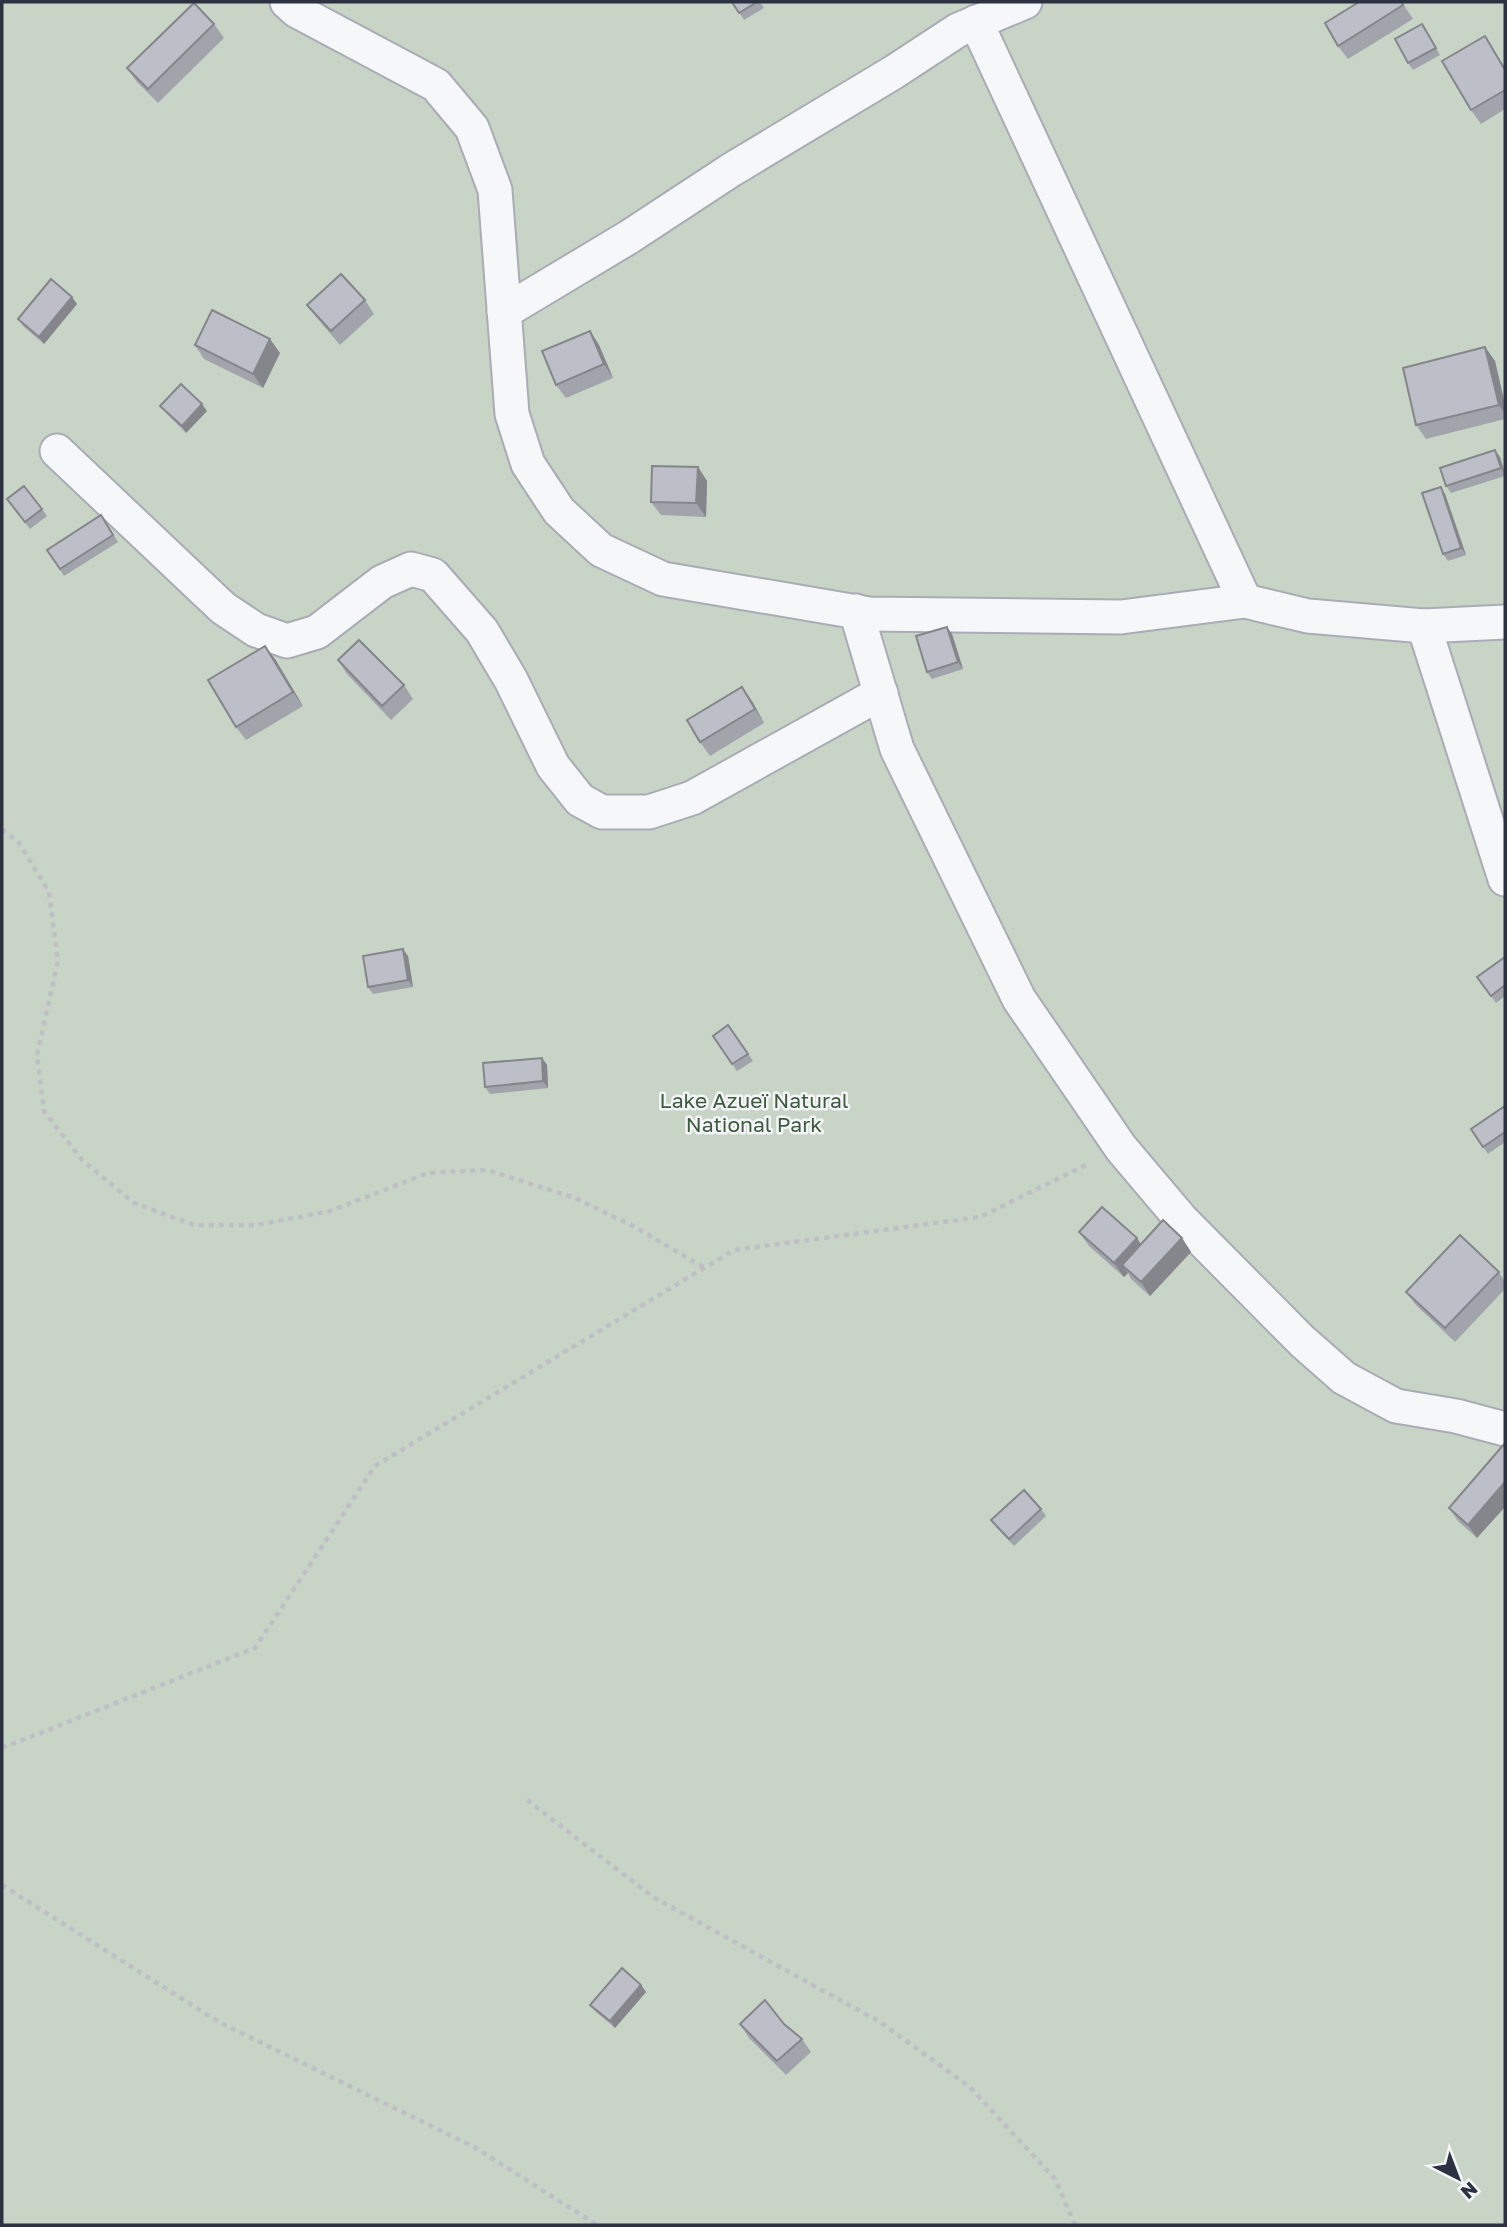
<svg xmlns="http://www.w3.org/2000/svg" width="1507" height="2227" viewBox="0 0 1507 2227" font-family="'Golos Text',sans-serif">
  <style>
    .park { fill: #c8d4c6 }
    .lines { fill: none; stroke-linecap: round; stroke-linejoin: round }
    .minor-casing { stroke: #a9acb5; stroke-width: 37 }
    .path { stroke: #bec0c6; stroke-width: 4.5; stroke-dasharray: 5 5; stroke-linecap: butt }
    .minor { stroke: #f6f7f9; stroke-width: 33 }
    .wall { fill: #a2a4ab }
    .shaded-wall { fill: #84868b }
    .building { fill: #bcbfc7; stroke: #84868b; stroke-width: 2 }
    .labels { text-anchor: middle; stroke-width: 5; stroke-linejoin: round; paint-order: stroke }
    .park-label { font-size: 21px; fill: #3e5c3b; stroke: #f4f5f8 }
  </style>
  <rect width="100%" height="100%" fill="#e4e6eb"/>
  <!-- park -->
  <rect class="park" x="2" y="2" width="1503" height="2223"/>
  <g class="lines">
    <!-- minor casing -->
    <g class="minor-casing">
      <g id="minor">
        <path d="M 287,2 L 297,11 L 436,85 L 472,128 L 495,190 L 512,414 L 528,464 L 559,511 L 601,550 L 663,579 L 869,614 L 1121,617 L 1245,601 L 1308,616 L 1424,626 L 1505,622"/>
        <path d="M 976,22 L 1245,601"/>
        <path d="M 504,312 L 629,237 L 731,170 L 894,72 L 958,30 L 1025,2"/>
        <path d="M 57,451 L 223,608 L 256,630 L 287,641 L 317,632 L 382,582 L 411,569 L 433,575 L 482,631 L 511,680 L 553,766 L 580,800 L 602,812 L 649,812 L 692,798 L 881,693"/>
        <path d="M 856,611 L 897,749 L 1019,999 L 1121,1148 L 1181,1219 L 1302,1341 L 1344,1378 L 1396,1406 L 1456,1416 L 1505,1429"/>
        <path d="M 1424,626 L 1505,879"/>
      </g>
    </g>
    <!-- path -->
    <g class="path">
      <path d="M 2,829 L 19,843 L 49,892 L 58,961 L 37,1055 L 44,1111 L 82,1160 L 134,1203 L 194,1225 L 257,1225 L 330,1211 L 428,1173 L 487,1170 L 575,1198 L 633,1226 L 705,1268"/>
      <path d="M 2,1748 L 255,1648 L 375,1466 L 734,1250 L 980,1217 L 1090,1163"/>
      <path d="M 527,1800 L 653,1897 L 880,2022 L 970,2087 L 1055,2179 L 1075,2225"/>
      <path d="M 2,1885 L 219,2022 L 476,2148 L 597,2225"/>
    </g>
    <!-- minor -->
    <use href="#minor" class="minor"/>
  </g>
  <!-- wall -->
  <g class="wall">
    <path d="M 732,2 L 760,2 L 764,8 L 744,20 Z"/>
    <path d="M 1359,2 L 1402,2 L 1413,19 L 1348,59 L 1338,46 Z"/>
    <path d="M 214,24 L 224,38 L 158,103 L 137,82 L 127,68 Z"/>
    <path d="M 1422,24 L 1440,55 L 1413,70 L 1408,63 Z"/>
    <path d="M 1485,36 L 1505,68 L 1505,109 L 1481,124 L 1471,110 Z"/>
    <path d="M 365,300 L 374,314 L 340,345 L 317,318 L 307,305 Z"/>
    <path d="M 77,304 L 44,344 L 23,326 L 18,319 Z"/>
    <path d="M 590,331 L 599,345 L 613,378 L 566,398 L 556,385 Z"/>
    <path d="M 195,345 L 280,353 L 263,388 L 204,359 Z"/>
    <path d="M 1485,347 L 1495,361 L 1505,405 L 1505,419 L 1426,439 L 1416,425 Z"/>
    <path d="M 160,406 L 207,411 L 186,433 L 165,412 Z"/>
    <path d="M 1500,457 L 1505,476 L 1451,493 L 1446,486 Z"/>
    <path d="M 698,467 L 707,481 L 706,517 L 661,515 L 651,502 Z"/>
    <path d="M 1445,494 L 1466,555 L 1448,561 L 1443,554 Z"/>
    <path d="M 12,506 L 42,509 L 47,516 L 30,529 Z"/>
    <path d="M 101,515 L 118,542 L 64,576 L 47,550 Z"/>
    <path d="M 952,634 L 963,669 L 932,679 L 927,672 Z"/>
    <path d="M 275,659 L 303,706 L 246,740 L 236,727 Z"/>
    <path d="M 338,660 L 404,685 L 413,699 L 391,720 L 347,674 Z"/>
    <path d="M 752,701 L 764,723 L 710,756 L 700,742 Z"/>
    <path d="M 408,956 L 413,987 L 373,994 L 368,987 Z"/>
    <path d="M 1505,957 L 1505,996 L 1496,1003 L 1477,977 Z"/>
    <path d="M 728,1025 L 753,1061 L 737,1071 L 713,1036 Z"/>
    <path d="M 542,1058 L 547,1065 L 548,1088 L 490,1094 L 485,1087 Z"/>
    <path d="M 1505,1106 L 1505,1142 L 1488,1154 L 1471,1129 Z"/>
    <path d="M 1079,1232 L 1141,1244 L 1182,1238 L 1191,1252 L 1150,1296 L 1131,1279 L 1128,1273 L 1124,1277 L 1089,1246 Z"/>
    <path d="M 1499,1272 L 1505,1282 L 1505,1289 L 1455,1342 L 1416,1305 L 1406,1292 Z"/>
    <path d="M 1505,1443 L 1477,1538 L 1458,1521 L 1449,1508 Z"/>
    <path d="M 1041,1509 L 1046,1516 L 1014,1546 L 996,1527 L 991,1520 Z"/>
    <path d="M 641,1985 L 646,1992 L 615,2028 L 595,2011 L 590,2005 Z"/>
    <path d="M 740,2024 L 802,2039 L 811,2052 L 786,2075 L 749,2038 Z"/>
  </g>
  <!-- shaded-wall -->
  <g class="shaded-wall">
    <path d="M 1485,36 L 1505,68 L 1505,70 Z"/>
    <path d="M 72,297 L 77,304 L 44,344 L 39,337 Z"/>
    <path d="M 590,331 L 599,345 L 613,378 L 604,364 Z"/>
    <path d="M 270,339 L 280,353 L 263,388 L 253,374 Z"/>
    <path d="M 1485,347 L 1495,361 L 1505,405 L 1505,414 L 1499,405 Z"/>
    <path d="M 202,404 L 207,411 L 186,433 L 182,426 Z"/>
    <path d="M 1495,450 L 1500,457 L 1505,474 L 1501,468 Z"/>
    <path d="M 698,467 L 707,481 L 706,517 L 696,503 Z"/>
    <path d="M 1441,487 L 1445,494 L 1466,555 L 1461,548 Z"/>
    <path d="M 947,627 L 952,634 L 963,669 L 958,662 Z"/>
    <path d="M 265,646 L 275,659 L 303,706 L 293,692 Z"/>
    <path d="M 742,687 L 752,701 L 764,723 L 755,709 Z"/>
    <path d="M 403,949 L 408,956 L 413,987 L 408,980 Z"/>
    <path d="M 542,1058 L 547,1065 L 548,1088 L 543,1081 Z"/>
    <path d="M 1137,1238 L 1146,1252 L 1122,1265 L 1128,1273 L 1124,1277 L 1114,1263 Z"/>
    <path d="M 1182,1238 L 1191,1252 L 1150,1296 L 1141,1282 Z"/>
    <path d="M 1505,1482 L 1505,1507 L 1477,1538 L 1468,1525 Z"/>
    <path d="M 641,1985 L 646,1992 L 615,2028 L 610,2021 Z"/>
  </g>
  <!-- building -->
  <g class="building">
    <path d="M 732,2 L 757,2 L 739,13 Z"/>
    <path d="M 1359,2 L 1401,2 L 1403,5 L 1338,46 L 1325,23 Z"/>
    <path d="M 194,3 L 214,24 L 148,89 L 127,68 Z"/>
    <path d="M 1422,24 L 1436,48 L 1408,63 L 1395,39 Z"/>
    <path d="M 1485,36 L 1505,70 L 1505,90 L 1471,110 L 1442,61 Z"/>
    <path d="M 341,274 L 365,300 L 331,331 L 307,305 Z"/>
    <path d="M 51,279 L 72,297 L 39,337 L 18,319 Z"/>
    <path d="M 212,310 L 270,339 L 253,374 L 195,345 Z"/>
    <path d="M 590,331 L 604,364 L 556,385 L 542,351 Z"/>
    <path d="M 1485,347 L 1499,405 L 1416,425 L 1403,368 Z"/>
    <path d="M 181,384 L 202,404 L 182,426 L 160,406 Z"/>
    <path d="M 1495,450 L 1501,468 L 1446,486 L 1440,468 Z"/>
    <path d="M 652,466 L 698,467 L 696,503 L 651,502 Z"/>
    <path d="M 24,486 L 42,509 L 25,522 L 7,499 Z"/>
    <path d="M 1441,487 L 1461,548 L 1443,554 L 1422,493 Z"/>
    <path d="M 101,515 L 113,535 L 60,569 L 47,550 Z"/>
    <path d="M 947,627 L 958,662 L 927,672 L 916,636 Z"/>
    <path d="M 359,640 L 404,685 L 382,706 L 338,660 Z"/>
    <path d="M 265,646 L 293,692 L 236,727 L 208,680 Z"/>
    <path d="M 742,687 L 755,709 L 700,742 L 687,720 Z"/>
    <path d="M 403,949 L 408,980 L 368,987 L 363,956 Z"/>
    <path d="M 1505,957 L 1505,985 L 1491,996 L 1477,977 Z"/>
    <path d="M 728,1025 L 748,1054 L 732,1064 L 713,1036 Z"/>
    <path d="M 542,1058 L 543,1081 L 485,1087 L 483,1063 Z"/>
    <path d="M 1505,1106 L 1505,1132 L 1483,1147 L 1471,1129 Z"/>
    <path d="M 1102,1207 L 1137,1238 L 1114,1263 L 1079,1232 Z"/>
    <path d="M 1163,1220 L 1182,1238 L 1141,1282 L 1122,1265 Z"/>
    <path d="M 1460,1235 L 1499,1272 L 1445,1328 L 1406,1292 Z"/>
    <path d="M 1505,1443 L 1505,1482 L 1468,1525 L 1449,1508 Z"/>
    <path d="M 1024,1490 L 1041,1509 L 1009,1539 L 991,1520 Z"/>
    <path d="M 622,1968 L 641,1985 L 610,2021 L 590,2005 Z"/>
    <path d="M 765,2000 L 784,2024 L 802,2039 L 777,2061 L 740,2024 Z"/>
  </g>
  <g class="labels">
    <!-- park labels -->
    <g class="park-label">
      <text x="754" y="1108">Lake Azueï Natural<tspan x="754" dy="24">National Park</tspan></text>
    </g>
  </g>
  <!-- border -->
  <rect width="1507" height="2227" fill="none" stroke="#2d3242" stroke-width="7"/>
  <!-- north arrow -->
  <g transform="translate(1458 2178) rotate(138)" stroke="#f4f5f8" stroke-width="5" paint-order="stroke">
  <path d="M0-5L12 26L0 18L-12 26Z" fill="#2d3242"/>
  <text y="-10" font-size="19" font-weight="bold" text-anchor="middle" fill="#2d3242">N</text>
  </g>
</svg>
